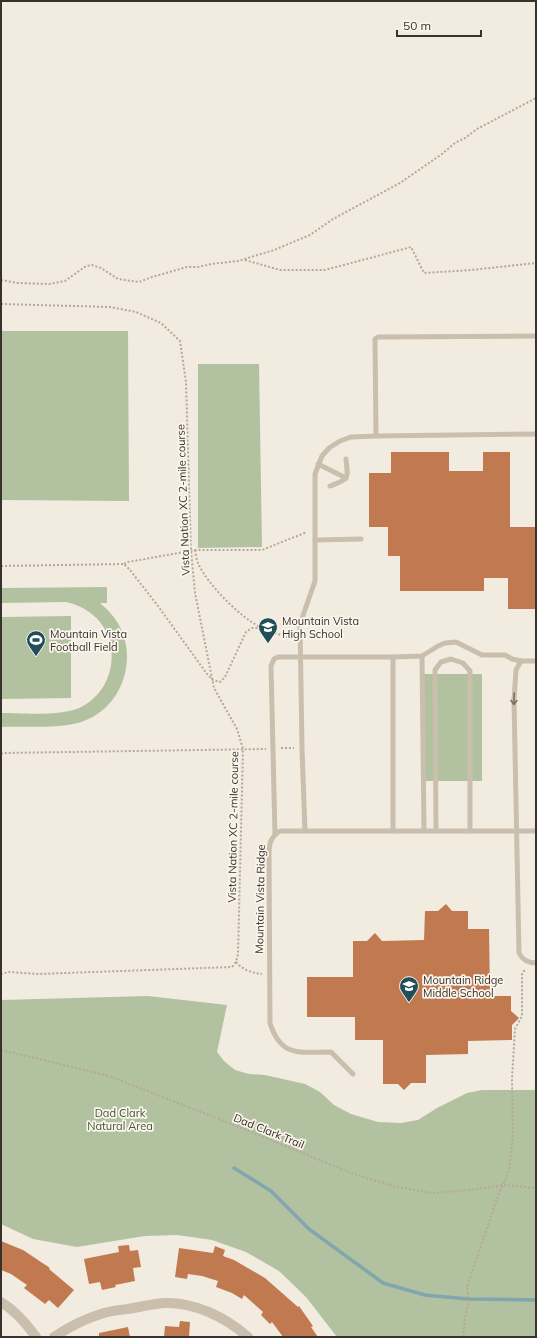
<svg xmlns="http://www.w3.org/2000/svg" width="537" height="1338" viewBox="0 0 537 1338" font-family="Mulish,sans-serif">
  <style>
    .green { fill: #b2c1a0 }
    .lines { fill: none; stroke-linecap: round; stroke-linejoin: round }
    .stream { stroke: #80a6ae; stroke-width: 3.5 }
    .building { fill: #c17a4f }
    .path { stroke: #b6a896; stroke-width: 2; stroke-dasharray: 2 2; stroke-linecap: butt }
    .service { stroke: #cabeac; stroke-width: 5 }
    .minor { stroke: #cabeac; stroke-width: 10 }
    .oneway { stroke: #7a7065 }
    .labels { text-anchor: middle; stroke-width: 3.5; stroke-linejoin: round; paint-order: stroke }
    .street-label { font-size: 11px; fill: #39312b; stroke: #faf5ed }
    .poi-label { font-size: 11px; fill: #39312b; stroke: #faf5ed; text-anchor: start }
    .park-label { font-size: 11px; fill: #43562f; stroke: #faf5ed }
  </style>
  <rect width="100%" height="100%" fill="#f2ece0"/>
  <!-- green -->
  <g class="green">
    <path d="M 1,331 L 128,331 L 129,501 L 1,500 Z"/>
    <path d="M 198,364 L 259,364 L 262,547 L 198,548 Z"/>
    <path d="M 107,587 L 107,603 L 100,603 C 108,610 115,617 120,627 C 138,663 120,710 81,722 C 60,729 24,726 1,727 L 1,713 C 23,713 64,717 83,706 C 113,690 121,648 100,622 C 91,611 79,605 66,602 L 1,603 L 1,588 Z"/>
    <path d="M 71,616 L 71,698 L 1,699 L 1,617 Z"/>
    <rect x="423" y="674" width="59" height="107"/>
    <path d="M 148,996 L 227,1005 L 217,1052 L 224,1061 L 235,1070 L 249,1074 L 265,1075 L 305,1084 L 320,1092 L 334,1105 L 351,1114 L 378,1122 L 401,1123 L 418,1120 L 437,1108 L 467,1093 L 482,1090 L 536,1090 L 536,1337 L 337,1337 L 306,1297 L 279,1271 L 246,1252 L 212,1240 L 177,1235 L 145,1236 L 77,1247 L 33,1239 L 1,1224 L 1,1000 Z"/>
  </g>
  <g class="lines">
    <!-- stream -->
    <path class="stream" d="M 234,1168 L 271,1191 L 309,1229 L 383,1283 L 425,1295 L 468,1299 L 536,1300"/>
  </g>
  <!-- building -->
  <g class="building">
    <path d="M 391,452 L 449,452 L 449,471 L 483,471 L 483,452 L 510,452 L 510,527 L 536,527 L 536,609 L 508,609 L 508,578 L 484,578 L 484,591 L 400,591 L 400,556 L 388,556 L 388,527 L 369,527 L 369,473 L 391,473 Z"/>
    <path d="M 446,904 L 452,911 L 468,911 L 468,929 L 489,929 L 490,996 L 511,996 L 511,1011 L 519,1018 L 512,1025 L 512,1040 L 468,1041 L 468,1054 L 426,1055 L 426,1083 L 411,1083 L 404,1090 L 398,1084 L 383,1084 L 383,1040 L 355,1040 L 355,1017 L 307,1017 L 307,977 L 353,977 L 353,941 L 367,941 L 375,933 L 382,941 L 424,940 L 425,911 L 438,911 Z"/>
    <path d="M 1,1241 L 23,1250 L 50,1268 L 49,1269 L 74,1290 L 58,1308 L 49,1300 L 45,1304 L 24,1288 L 27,1285 L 11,1274 L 1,1270 Z"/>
    <path d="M 129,1245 L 130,1251 L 138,1250 L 141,1267 L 133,1268 L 135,1281 L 115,1285 L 116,1287 L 102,1290 L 100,1282 L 89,1284 L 84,1259 L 119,1252 L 118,1246 Z"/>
    <path d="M 215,1246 L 225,1250 L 223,1256 L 234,1260 L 265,1278 L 298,1307 L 299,1306 L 313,1326 L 311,1327 L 318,1337 L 283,1337 L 272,1322 L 270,1324 L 261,1315 L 263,1312 L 244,1295 L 242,1299 L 232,1293 L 216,1287 L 218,1281 L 202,1276 L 188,1274 L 187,1279 L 175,1277 L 179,1248 L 213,1253 Z"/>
    <path d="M 180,1321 L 190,1322 L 189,1337 L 164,1337 L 165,1326 L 179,1327 Z"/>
    <path d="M 128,1327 L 130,1337 L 99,1337 L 99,1333 Z"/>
  </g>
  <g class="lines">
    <!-- path -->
    <g class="path">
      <path d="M 245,260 L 280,270 L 325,270 L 411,247 L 424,273 L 471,270 L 536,263"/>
      <path d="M 1,280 L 17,283 L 49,284 L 65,281 L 86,266 L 92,265 L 101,268 L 118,279 L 139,282 L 152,277 L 187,267 L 198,267 L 211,264 L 238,261 L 274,250 L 310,235 L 333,219 L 400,183 L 442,154 L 455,143 L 465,138 L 477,129 L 536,98"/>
      <path d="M 1,304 L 110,307 L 136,312 L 161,323 L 180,341 L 186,382 L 191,551 L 195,593 L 214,688 L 237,729 L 243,749 L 238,954 L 236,962 L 232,967 L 38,974 L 9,972 L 1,974"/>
      <path d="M 195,550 C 196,554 196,559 198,563 C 207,584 240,617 260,627"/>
      <path d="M 124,564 L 128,562 L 195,550 L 262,550 L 307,532"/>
      <path d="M 1,566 L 124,564 L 130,570 L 158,606 L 207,674 L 213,680 L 220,682 L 225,677 L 246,632 L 252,628 L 261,628 L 292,639"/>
      <path d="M 281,748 L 294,748"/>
      <path d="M 1,754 L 3,753 L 266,749"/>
      <path d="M 236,962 C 243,970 252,973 262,974"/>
      <path d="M 1,1050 L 109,1076 L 214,1117 L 354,1174 L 393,1186 L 431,1193 L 471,1190 L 503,1185 L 536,1188"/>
      <path d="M 463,1337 L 465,1319 L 469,1301 L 467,1287 L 498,1196 L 509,1171 L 513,1134 L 512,1079 L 514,1045 L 515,1029 L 522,1016 L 522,973 L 526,969"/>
    </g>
    <!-- service -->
    <g class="service">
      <path d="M 376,436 L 536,434"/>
      <path d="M 318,464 L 346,478"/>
      <path d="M 330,486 C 350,478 348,480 346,459"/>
      <path d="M 315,540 L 361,539"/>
      <path d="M 422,656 L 424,831"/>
      <path d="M 393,657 L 422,656 L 438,646 L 445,643 L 456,642 L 482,655 L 505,655 L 512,659 L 521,661 L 536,661"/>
      <path d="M 521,661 L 516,670 L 514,700 L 519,953 C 522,959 528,963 536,963"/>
      <path d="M 305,831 L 302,748 L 300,624 L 315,581 L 315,474 L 322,456 L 329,448 L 340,441 L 351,437 L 376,436 L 375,339 L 378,337 L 536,336"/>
      <path d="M 436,831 L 435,670 L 441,662 L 451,659 L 463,663 L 470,671 L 470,831"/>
      <path d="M 275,835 L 271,666 L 274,659 L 278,657 L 393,657 L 393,831"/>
      <path d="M 353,1074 L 331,1052 C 300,1052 281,1058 270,1023 L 269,854 C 269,843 271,837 280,831 L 536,831"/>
    </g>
    <!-- minor -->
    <g class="minor">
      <path d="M 1,1302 C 16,1311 26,1323 36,1337"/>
      <path d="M 54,1337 C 69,1327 84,1319 101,1314 C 109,1311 119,1310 128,1309 C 140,1307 152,1304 164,1303 C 195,1302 225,1317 248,1337"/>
    </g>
  </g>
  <!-- one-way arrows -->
  <defs><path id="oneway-shaft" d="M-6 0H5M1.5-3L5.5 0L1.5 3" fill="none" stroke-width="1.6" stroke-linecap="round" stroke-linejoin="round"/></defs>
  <use class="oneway" href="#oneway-shaft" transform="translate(514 699) rotate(92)"/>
  <!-- icons -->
  <defs>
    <g id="school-pin" transform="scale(1)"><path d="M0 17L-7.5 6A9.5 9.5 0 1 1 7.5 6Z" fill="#214e59" stroke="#faf5ed"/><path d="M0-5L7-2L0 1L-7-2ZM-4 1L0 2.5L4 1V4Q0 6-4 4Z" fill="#fff"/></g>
    <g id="stadium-pin" transform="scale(1)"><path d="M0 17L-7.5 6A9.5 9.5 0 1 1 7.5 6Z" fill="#214e59" stroke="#faf5ed"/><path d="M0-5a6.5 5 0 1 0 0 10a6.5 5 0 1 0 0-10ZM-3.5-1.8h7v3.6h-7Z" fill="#fff"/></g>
  </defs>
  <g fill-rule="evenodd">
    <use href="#school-pin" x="268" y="627"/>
    <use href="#stadium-pin" x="36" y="640"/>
    <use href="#school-pin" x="409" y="986"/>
  </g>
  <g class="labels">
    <!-- street labels -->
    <g class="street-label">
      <text transform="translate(183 500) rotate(-92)" y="4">Vista Nation XC 2-mile course</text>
      <text transform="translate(233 827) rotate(-89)" y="4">Vista Nation XC 2-mile course</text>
      <text transform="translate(260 899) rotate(-89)" y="4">Mountain Vista Ridge</text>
      <text transform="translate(269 1131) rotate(22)" y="4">Dad Clark Trail</text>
    </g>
    <!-- poi labels -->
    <g class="poi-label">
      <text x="282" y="625">Mountain Vista<tspan x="282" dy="13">High School</tspan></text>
      <text x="50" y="638">Mountain Vista<tspan x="50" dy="13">Football Field</tspan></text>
      <text x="423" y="984">Mountain Ridge<tspan x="423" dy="13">Middle School</tspan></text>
    </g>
    <!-- park labels -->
    <g class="park-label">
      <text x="120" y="1117">Dad Clark<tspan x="120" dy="13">Natural Area</tspan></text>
    </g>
  </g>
  <!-- border -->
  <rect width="537" height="1338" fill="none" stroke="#39312b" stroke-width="4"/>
  <!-- scale -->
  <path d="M397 30v6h84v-6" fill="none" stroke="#39312b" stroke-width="2"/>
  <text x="403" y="30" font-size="12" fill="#39312b" stroke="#faf5ed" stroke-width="3" paint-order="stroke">50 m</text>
</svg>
